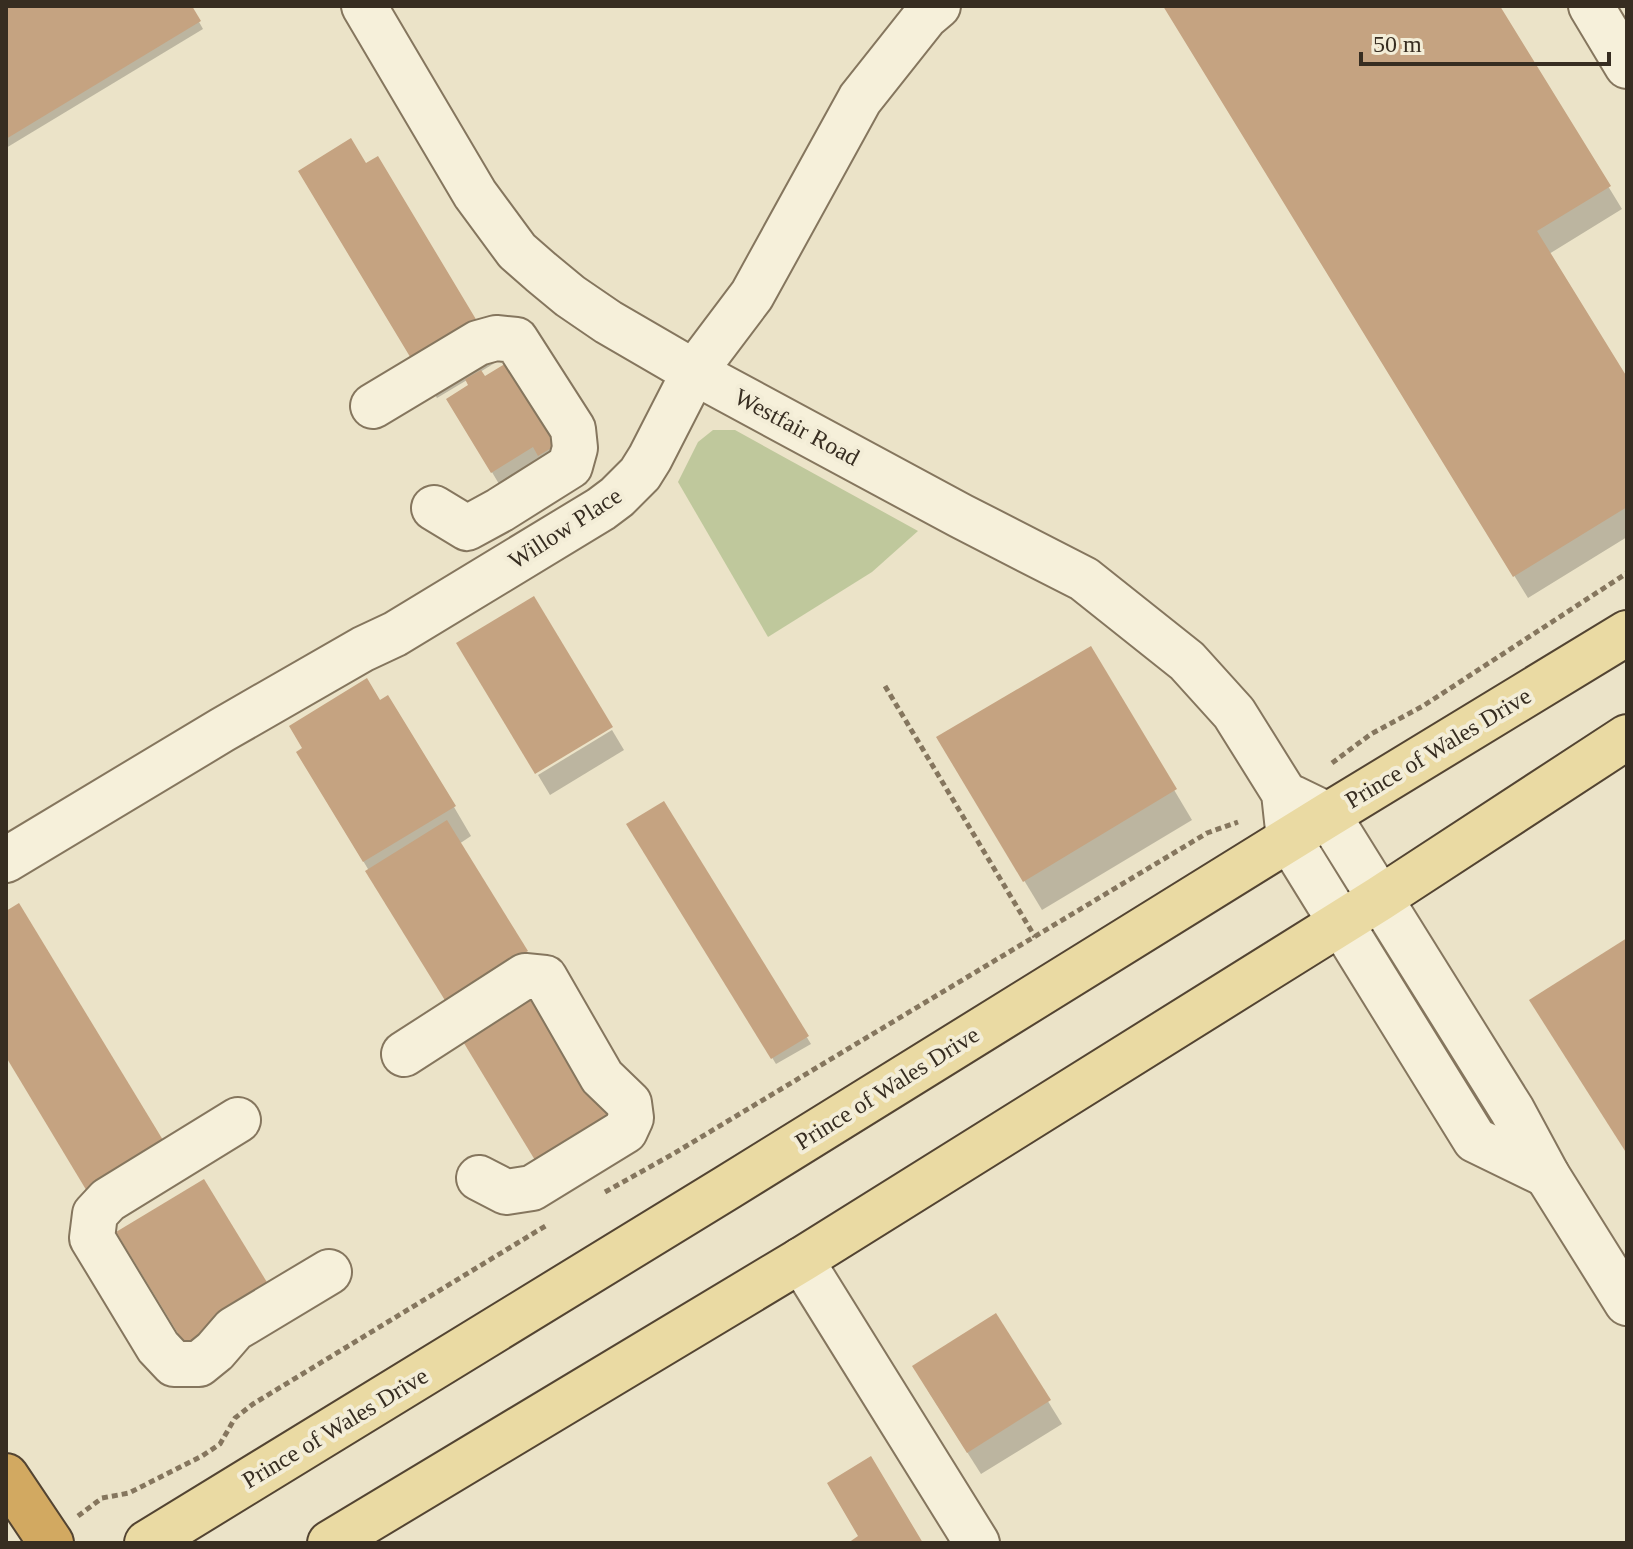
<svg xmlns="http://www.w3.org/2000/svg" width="1633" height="1549" viewBox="0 0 1633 1549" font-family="'Times New Roman',serif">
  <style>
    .green { fill: #bfc89c }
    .shadow { fill: #0003 }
    .building { fill: #c5a381 }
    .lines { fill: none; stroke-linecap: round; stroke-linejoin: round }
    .minor-casing { stroke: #85765e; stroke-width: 48 }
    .major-casing { stroke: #534432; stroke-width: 48 }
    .highway-casing { stroke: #534432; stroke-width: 48 }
    .path { stroke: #85765e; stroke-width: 5; stroke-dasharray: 6 4; stroke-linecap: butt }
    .minor { stroke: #f6f0da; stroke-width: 44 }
    .major { stroke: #eadaa3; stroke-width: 44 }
    .highway { stroke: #d2a961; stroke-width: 44 }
    .labels { text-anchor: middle; stroke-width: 8; stroke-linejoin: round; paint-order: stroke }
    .street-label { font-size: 24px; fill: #372d21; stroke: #f3edd7 }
  </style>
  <rect width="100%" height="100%" fill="#ebe3c8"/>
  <!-- green -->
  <path class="green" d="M 713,430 L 735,430 L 918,531 L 872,572 L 768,637 L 678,482 L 698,442 Z"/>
  <!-- shadow -->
  <g class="shadow">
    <path d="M 6,6 L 190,6 L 203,29 L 6,148 Z"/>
    <path d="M 1164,6 L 1498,6 L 1622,209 L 1549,254 L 1627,381 L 1627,537 L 1528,598 Z"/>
    <path d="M 317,201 L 481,332 L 498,361 L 480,372 L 574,464 L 505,494 L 449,400 L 471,386 L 467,380 L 437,398 Z"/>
    <path d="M 1090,649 L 1192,820 L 1042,910 L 956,768 Z"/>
    <path d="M 612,730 L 624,750 L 550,795 L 538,775 Z"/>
    <path d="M 316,782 L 454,807 L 471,836 L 459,844 L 543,982 L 463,1028 Z"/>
    <path d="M 663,804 L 811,1044 L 776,1064 L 629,825 Z"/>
    <path d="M 995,1316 L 1062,1424 L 981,1474 L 927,1389 Z"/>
  </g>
  <!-- building -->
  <g class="building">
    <path d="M 6,6 L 192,6 L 201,21 L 6,139 Z"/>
    <path d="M 1163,6 L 1500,6 L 1611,186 L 1537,231 L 1627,377 L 1627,507 L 1513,577 Z"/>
    <path d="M 351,138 L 366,163 L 378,156 L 483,331 L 418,370 L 298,171 Z"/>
    <path d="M 513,359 L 563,441 L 538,456 L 533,447 L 491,473 L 446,399 L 468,385 L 465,379 L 481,370 L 485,376 Z"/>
    <path d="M 534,596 L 613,727 L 535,774 L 456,643 Z"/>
    <path d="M 1091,646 L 1177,789 L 1023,882 L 936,737 Z"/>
    <path d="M 367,678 L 380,700 L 388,695 L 456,806 L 363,862 L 296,752 L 302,748 L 289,726 Z"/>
    <path d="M 664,801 L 809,1036 L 771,1059 L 626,824 Z"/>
    <path d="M 447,820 L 528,951 L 446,1002 L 365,871 Z"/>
    <path d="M 19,903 L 166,1145 L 88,1193 L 6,1057 L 6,911 Z"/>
    <path d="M 1627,938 L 1627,1154 L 1529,1000 Z"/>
    <path d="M 529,986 L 617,1131 L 544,1175 L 456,1030 Z"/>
    <path d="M 204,1179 L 276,1297 L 188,1350 L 116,1232 Z"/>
    <path d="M 996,1313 L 1051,1400 L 967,1453 L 912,1366 Z"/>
    <path d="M 871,1456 L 923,1543 L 848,1543 L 858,1536 L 827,1483 Z"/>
  </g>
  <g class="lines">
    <!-- minor casing -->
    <g class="minor-casing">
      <g id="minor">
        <path d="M 364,6 L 475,194 L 517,251 L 541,272 L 570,296 L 608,322 L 694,372 L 961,516 L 1084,579 L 1187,661 L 1234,713 L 1284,793 L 1289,839 L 1475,1140 L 1547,1175"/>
        <path d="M 1591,6 L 1627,66"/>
        <path d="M 373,406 L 478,343 L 496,338 L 516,340 L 573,429 L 575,448 L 570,466 L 500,510 L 467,528 L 434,508"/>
        <path d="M 1293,798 L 1328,815 L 1512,1110 L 1547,1175 L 1627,1303"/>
        <path d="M 6,860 L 222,730 L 363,649 L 395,634 L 601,509 L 617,497 L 640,474 L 650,458 L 694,372 L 752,295 L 860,99 L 925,17 L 938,6"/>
        <path d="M 404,1054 L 525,976 L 545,978 L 602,1077 L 629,1103 L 631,1118 L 625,1131 L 532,1188 L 506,1192 L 479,1178"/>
        <path d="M 238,1120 L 108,1200 L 95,1214 L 92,1238 L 158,1347 L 174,1364 L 199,1364 L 215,1351 L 234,1329 L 329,1272"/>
        <path d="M 801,1260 L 977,1543"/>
      </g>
    </g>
    <!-- major casing -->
    <g class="major-casing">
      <g id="major">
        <path d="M 147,1543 L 728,1187 L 1328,815 L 1627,633"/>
        <path d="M 330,1543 L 801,1260 L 1379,899 L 1627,737"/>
      </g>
    </g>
    <!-- highway casing -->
    <g class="highway-casing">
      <path id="highway" d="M 6,1476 L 51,1543"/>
    </g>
    <!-- path -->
    <g class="path">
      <path d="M 885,686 L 1035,937"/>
      <path d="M 1332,763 L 1371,734 L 1423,706 L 1627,573"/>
      <path d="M 605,1192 L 673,1154 L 1207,833 L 1238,822"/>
      <path d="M 78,1516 L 102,1498 L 129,1493 L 202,1456 L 220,1444 L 235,1418 L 253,1404 L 547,1225"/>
    </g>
    <!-- minor -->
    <use href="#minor" class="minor"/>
    <!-- major -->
    <use href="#major" class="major"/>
    <!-- highway -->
    <use href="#highway" class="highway"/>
  </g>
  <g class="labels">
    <!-- street labels -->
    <g class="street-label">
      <text transform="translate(797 427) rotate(28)" y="8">Westfair Road</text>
      <text transform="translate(565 528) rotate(-33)" y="8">Willow Place</text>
      <text transform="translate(1438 748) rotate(-31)" y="8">Prince of Wales Drive</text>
      <text transform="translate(887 1088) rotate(-32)" y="8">Prince of Wales Drive</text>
      <text transform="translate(335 1428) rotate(-31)" y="8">Prince of Wales Drive</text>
    </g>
  </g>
  <!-- border -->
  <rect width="1633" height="1549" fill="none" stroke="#372d21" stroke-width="16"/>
  <!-- scale -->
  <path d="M1361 52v12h248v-12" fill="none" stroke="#372d21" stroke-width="4"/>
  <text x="1373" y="52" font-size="24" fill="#372d21" stroke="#f3edd7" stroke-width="6" paint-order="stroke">50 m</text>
</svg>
